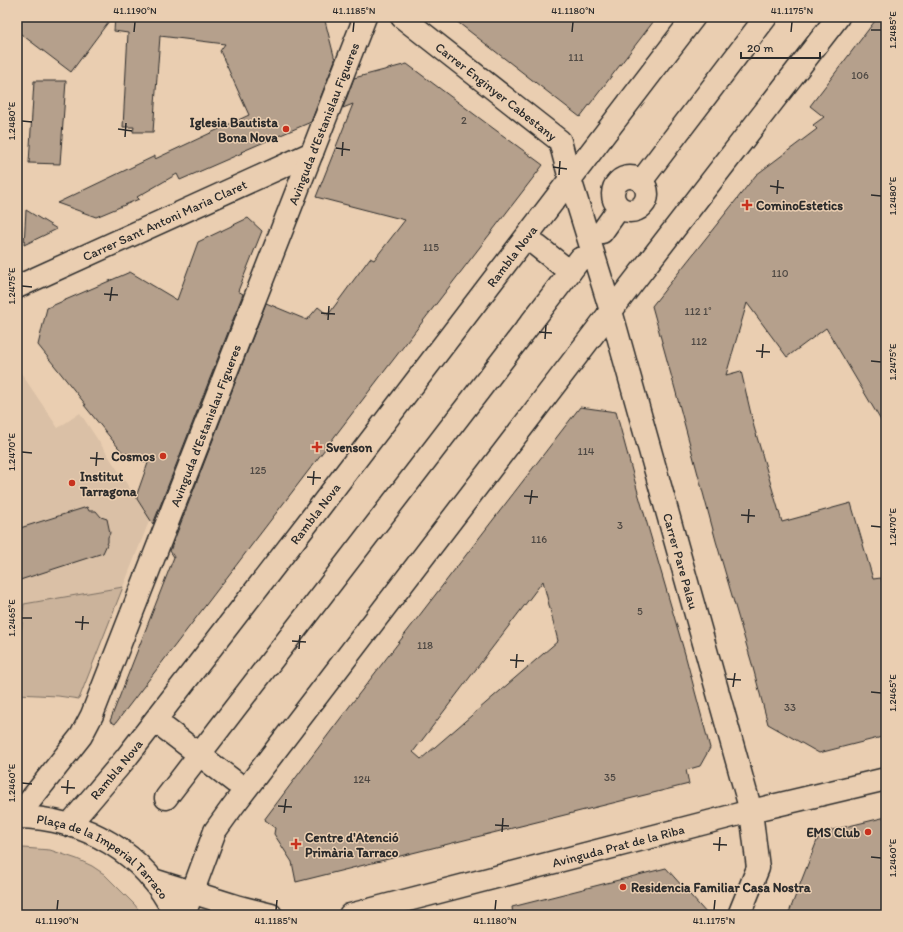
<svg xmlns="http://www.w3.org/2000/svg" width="903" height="932" viewBox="0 0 903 932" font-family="Itim,sans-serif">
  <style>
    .built { fill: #dac0a6 }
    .green { fill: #cbb39b; stroke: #7b6f63 }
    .building { fill: #b5a08c; stroke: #2b2b2b; fill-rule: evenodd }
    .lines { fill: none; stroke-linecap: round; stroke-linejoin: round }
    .minor-casing { stroke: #2b2b2b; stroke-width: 25 }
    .major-casing { stroke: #2b2b2b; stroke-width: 25 }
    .minor { stroke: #eaceb1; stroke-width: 22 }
    .major { stroke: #eaceb1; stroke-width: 22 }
    .ticks { fill: none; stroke: #2b2b2b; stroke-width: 1.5 }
    .poi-dot { fill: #c8321e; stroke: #eaceb1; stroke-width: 1.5 }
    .labels { text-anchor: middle; stroke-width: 3; stroke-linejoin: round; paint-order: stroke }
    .number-label { font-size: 11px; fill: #4e4843 }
    .street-label { font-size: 13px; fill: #2b2b2b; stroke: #eaceb1 }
    .poi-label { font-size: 13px; font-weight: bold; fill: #2b2b2b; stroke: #eaceb1; text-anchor: start }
    .neatline { fill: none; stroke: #2b2b2b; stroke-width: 1.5 }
    .ticks-label { font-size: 10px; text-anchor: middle; fill: #2b2b2b }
  </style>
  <rect width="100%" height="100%" fill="#eaceb1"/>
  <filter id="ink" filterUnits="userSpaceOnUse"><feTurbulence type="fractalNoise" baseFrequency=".025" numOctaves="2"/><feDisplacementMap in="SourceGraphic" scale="8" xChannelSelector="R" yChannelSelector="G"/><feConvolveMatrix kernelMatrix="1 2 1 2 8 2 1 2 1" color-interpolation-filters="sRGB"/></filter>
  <g filter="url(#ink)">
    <!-- built -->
    <path class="built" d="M 17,367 L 58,428 L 80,413 L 150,519 L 123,587 L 24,604 L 23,616 L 17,618 Z"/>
    <!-- green -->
    <g class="green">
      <path d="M 123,587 L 79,699 L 58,696 L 17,694 L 17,674 L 24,604 Z"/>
      <path d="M 17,848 L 23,848 L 50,850 L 77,859 L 92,866 L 104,874 L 135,905 L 142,915 L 17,915 Z"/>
    </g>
    <!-- building -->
    <g class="building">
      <path d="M 17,17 L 112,17 L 71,72 L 17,31 Z"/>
      <path d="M 115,17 L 324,17 L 335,60 L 311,122 L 241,152 L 242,153 L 180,180 L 177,174 L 137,197 L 139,199 L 96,217 L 57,203 L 155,156 L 155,159 L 249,115 L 220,51 L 225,44 L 160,36 L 153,132 L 133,132 L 134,127 L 123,127 L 128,33 L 114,31 Z"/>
      <path d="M 451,17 L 657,17 L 580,117 Z"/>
      <path d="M 878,17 L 886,17 L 886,429 L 826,328 L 787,357 L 747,303 L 726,375 L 741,371 L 754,427 L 782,522 L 851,503 L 873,579 L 881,578 L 886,595 L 886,736 L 819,753 L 768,724 L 752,664 L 716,541 L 675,389 L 652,306 L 756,175 L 817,129 L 813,125 L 824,117 L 810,106 Z"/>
      <path d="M 407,64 L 482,120 L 543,165 L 380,377 L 115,724 L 110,721 L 174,557 L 170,551 L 266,303 L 307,320 L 318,307 L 328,315 L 370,258 L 374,260 L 405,220 L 316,197 L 353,104 L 343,108 L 354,78 Z"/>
      <path d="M 34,81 L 66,81 L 60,164 L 29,163 Z"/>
      <path d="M 26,210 L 57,229 L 24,245 Z"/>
      <path d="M 248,218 L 262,231 L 238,291 L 243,294 L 153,524 L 137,499 L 137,494 L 148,463 L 122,452 L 84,405 L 86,405 L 38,345 L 47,308 L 130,272 L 177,300 L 198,242 Z"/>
      <path d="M 580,407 L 616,412 L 637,489 L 685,654 L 710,748 L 700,766 L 686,770 L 689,784 L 296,882 L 292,862 L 274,834 L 275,828 L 264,820 L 352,703 ZM 543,581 L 558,641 L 421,759 L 413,752 Z"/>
      <path d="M 87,507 L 89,511 L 96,511 L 101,517 L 107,519 L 110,533 L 108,537 L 108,542 L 103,553 L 17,581 L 17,529 Z"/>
      <path d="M 886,817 L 886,915 L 788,915 L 820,833 Z"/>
      <path d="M 666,868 L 708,915 L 513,915 L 512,907 Z"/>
    </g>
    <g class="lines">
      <!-- minor casing -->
      <g class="minor-casing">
        <g id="minor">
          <path id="s1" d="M 402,17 L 560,141 L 570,179 L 611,311 L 751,811 L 758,868 L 739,915"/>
          <circle cx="630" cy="194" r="17"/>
          <path d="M 642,180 L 766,17"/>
          <path d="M 602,232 L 619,208"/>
          <path d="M 536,245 L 570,272"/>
          <path id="s2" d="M 17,287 L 312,153"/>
          <path d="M 166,729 L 235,782"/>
          <path d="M 166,798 L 580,259"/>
          <path id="s3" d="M 69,825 L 126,758 L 313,516 L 694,17"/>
          <path d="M 153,880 L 239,907 L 271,915"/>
          <path id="s4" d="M 350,915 L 751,811 L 886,779"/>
        </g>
      </g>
      <!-- major casing -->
      <g class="major-casing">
        <g id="major">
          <path id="s5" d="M 17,817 L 81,736 L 92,715 L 365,17"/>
          <path id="s6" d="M 17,817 C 85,818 145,853 175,915"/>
          <path d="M 184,915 L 215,831 L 233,806 L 621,298 L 838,17"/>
        </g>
      </g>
      <!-- minor -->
      <use href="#minor" class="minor"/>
      <!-- major -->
      <use href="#major" class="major"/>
    </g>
  </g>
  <!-- ticks -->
  <path class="ticks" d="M 871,30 L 881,30M 134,32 L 135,22M 353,32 L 354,22M 572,32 L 573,22M 791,32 L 792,22M 22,121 L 32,122M 118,129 L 132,131M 125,137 L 126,123M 336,148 L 350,150M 342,156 L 343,142M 553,167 L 567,169M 559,175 L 560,161M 770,186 L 784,188M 777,194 L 778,180M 871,195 L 881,196M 22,286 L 32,287M 104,294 L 118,295M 110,301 L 112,287M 321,313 L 335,314M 328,320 L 329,306M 539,332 L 552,333M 545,339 L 546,325M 756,351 L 770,352M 762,358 L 763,344M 871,361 L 881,362M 22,452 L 32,453M 90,458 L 104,459M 96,466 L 97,452M 307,477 L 321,478M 313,485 L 314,471M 524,496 L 538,497M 530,504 L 532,490M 741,515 L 755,516M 748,523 L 749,509M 871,526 L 881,527M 22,618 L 32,618M 75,622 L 89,623M 82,630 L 83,616M 292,641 L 306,642M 299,649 L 300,635M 510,660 L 524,661M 516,668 L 517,654M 727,679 L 741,680M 733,687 L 735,673M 871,692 L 881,693M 22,783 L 32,784M 61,787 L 75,788M 67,794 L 68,780M 278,806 L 292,807M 284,813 L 286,799M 495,825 L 509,826M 502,832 L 503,818M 713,844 L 727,845M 719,851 L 720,837M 871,857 L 881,858M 57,910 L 58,900M 276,910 L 277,900M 495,910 L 496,900M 714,910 L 715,900"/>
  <!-- markers -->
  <g class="poi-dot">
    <circle cx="286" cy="129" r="4"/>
    <path d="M745 199h4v4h4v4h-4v4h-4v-4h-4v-4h4z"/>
    <path d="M315 441h4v4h4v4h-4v4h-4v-4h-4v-4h4z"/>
    <circle cx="163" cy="456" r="4"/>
    <circle cx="72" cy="483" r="4"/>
    <circle cx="868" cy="832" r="4"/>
    <path d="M294 838h4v4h4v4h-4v4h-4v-4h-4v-4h4z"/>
    <circle cx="623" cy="887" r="4"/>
  </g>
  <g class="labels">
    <!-- number labels -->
    <g class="number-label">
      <text x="576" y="61">111</text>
      <text x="860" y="79">106</text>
      <text x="464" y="124">2</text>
      <text x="431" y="251">115</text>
      <text x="780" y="277">110</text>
      <text x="698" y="315">112 1°</text>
      <text x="699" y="345">112</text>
      <text x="586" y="455">114</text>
      <text x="258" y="474">125</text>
      <text x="620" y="529">3</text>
      <text x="539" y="543">116</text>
      <text x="640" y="615">5</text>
      <text x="425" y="649">118</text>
      <text x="790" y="711">33</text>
      <text x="610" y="781">35</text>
      <text x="362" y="783">124</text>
    </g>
    <!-- street labels -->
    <g class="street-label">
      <text dy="5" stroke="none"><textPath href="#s1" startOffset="120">Carrer Enginyer Cabestany</textPath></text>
      <text dy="5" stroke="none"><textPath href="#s5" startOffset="762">Avinguda d'Estanislau Figueres</textPath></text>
      <text dy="5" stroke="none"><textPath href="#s2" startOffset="162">Carrer Sant Antoni Maria Claret</textPath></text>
      <text dy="5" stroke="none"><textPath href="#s3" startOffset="721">Rambla Nova</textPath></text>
      <text dy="5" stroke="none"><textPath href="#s5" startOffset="438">Avinguda d'Estanislau Figueres</textPath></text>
      <text dy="5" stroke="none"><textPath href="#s3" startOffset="397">Rambla Nova</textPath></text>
      <text dy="5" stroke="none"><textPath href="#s1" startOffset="638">Carrer Pare Palau</textPath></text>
      <text dy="5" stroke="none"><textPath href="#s3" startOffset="73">Rambla Nova</textPath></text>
      <text dy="5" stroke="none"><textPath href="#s4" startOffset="277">Avinguda Prat de la Riba</textPath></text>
      <text dy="5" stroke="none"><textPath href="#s6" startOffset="98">Plaça de la Imperial Tarraco</textPath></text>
    </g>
    <!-- poi labels -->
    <g class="poi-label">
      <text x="278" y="127" text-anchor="end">Iglesia Bautista<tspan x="278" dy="15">Bona Nova</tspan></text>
      <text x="756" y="210">CominoEstetics</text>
      <text x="326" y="452">Svenson</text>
      <text x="155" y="461" text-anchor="end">Cosmos</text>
      <text x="80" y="481">Institut<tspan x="80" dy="15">Tarragona</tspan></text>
      <text x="860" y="837" text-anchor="end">EMS Club</text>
      <text x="305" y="842">Centre d'Atenció<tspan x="305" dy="15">Primària Tarraco</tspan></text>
      <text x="631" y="892">Residencia Familiar Casa Nostra</text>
    </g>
  </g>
  <!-- margin -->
  <rect width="903" height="932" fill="none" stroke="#eaceb1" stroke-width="44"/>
  <!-- scale -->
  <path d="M741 52v6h79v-6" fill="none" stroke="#2b2b2b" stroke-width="2"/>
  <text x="747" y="52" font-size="12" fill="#2b2b2b" stroke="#eaceb1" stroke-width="3" paint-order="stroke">20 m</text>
  <rect x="22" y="22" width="859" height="888" class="neatline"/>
  <g class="ticks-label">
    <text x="135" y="14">41.1190°N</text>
    <text x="354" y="14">41.1185°N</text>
    <text x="573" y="14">41.1180°N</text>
    <text x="792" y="14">41.1175°N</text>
    <text transform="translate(892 30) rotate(-90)" y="4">1.2485°E</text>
    <text transform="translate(11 121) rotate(-90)" y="4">1.2480°E</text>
    <text transform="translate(892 196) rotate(-90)" y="4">1.2480°E</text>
    <text transform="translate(11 286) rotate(-90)" y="4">1.2475°E</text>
    <text transform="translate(892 362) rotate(-90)" y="4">1.2475°E</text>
    <text transform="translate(11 452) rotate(-90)" y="4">1.2470°E</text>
    <text transform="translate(892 527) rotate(-90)" y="4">1.2470°E</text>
    <text transform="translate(11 618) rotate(-90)" y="4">1.2465°E</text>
    <text transform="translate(892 693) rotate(-90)" y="4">1.2465°E</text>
    <text transform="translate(11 783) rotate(-90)" y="4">1.2460°E</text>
    <text transform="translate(892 858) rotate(-90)" y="4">1.2460°E</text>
    <text x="57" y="924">41.1190°N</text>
    <text x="276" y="924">41.1185°N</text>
    <text x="495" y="924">41.1180°N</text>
    <text x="714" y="924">41.1175°N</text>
  </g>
</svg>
